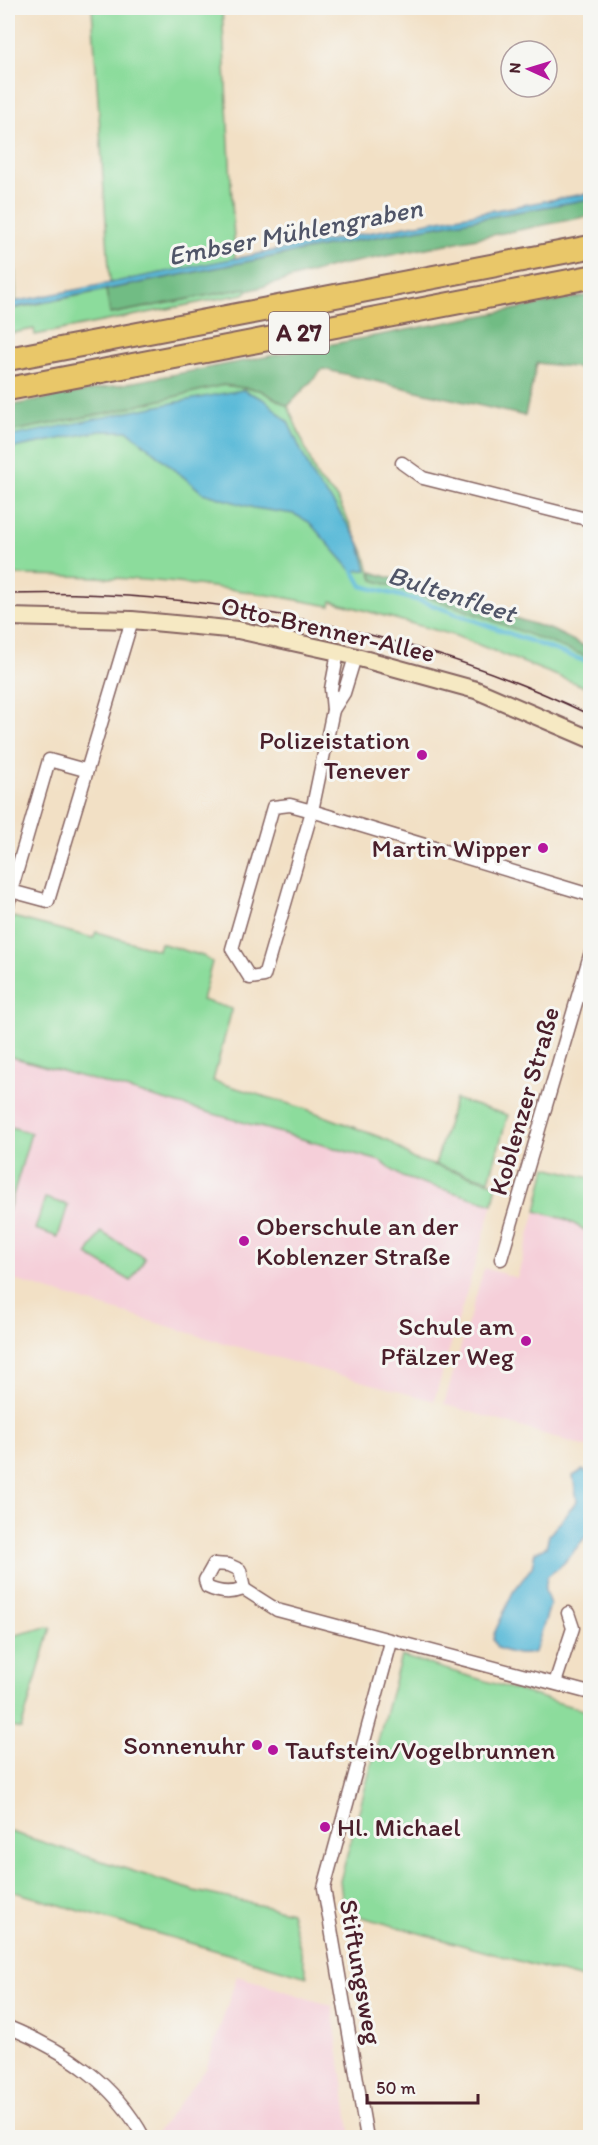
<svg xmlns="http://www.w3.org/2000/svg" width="598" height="2145" viewBox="0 0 598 2145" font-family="Itim,sans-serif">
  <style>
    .built { fill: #f5cfd9 }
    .green { fill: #8cdc9c; stroke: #6b7e64; stroke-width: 1.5 }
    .forest { fill: #71bc84; stroke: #5e6e58; stroke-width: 1.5 }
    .water { fill: #5abad8; stroke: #526c82; stroke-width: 1.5 }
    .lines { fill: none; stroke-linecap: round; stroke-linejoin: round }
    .stream { stroke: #5abad8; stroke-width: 4.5 }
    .street-casing { stroke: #856361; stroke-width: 15 }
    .secondary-casing { stroke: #856361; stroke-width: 20 }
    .highway-casing { stroke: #856361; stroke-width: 26 }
    .street { stroke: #fff; stroke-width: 12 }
    .secondary { stroke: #f6e9c3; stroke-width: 16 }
    .highway { stroke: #e9c769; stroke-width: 22 }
    .tram { stroke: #4a1f2b; stroke-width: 1.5 }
    .poi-dot { fill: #b5179e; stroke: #f6f6f2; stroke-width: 2 }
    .labels { text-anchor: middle; stroke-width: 6; stroke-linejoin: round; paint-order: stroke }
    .shield { fill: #f6f6f2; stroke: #7e6067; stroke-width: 1.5 }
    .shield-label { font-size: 24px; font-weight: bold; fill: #4a1f2b }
    .street-label { font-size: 26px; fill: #4a1f2b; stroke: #f6f6f2 }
    .poi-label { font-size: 26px; fill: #4a1f2b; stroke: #f6f6f2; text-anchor: end }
    .water-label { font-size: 27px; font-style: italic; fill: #505568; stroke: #f6f6f2 }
  </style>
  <rect width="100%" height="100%" fill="#f6f6f2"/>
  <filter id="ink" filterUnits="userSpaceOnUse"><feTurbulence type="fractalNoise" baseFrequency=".0167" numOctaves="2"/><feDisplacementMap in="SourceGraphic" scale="12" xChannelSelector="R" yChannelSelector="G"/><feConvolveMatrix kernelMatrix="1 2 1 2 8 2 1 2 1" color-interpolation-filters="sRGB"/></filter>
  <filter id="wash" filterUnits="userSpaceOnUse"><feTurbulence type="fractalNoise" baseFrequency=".008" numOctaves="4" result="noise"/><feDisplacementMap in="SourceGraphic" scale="24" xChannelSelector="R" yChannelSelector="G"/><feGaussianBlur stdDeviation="1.35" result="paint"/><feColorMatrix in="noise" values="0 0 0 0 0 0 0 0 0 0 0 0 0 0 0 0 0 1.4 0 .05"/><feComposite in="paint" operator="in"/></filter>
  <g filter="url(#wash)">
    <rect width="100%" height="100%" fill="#f2e0c5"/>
    <!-- built -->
    <g class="built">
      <path d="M 8,1056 L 380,1161 L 402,1177 L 493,1204 L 434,1401 L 220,1342 L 8,1278 Z"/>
      <path d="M 536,1211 L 565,1219 L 590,1233 L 590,1448 L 444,1404 L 484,1268 L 517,1278 Z"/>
      <path d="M 237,1976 L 332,2006 L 351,2137 L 159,2137 L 156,2133 L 206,2069 Z"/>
    </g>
    <!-- green -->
    <g class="green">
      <path d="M 92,8 L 222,8 L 235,259 L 110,283 Z"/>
      <path d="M 8,75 L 16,301 L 8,303 Z"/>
      <path d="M 246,288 L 248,291 L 243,294 L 35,335 L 34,329 L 8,334 L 8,310 L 106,290 L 111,314 Z"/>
      <path d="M 223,385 L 260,390 L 288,406 L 318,479 L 337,498 L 363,550 L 373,580 L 457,607 L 585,655 L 590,658 L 590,689 L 456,636 L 331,601 L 330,606 C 219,584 121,575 8,575 L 8,432 L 111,412 Z"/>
      <path d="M 13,917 L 93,938 L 96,932 L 158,950 L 160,943 L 203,956 L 212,962 L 202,1000 L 232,1009 L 213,1081 L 306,1109 L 390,1141 L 413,1159 L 497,1184 L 493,1204 L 402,1177 L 380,1161 L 8,1056 L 8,934 Z"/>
      <path d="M 455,1099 L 508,1115 L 489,1180 L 435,1165 Z"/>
      <path d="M 8,1126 L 31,1133 L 8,1213 Z"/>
      <path d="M 546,1167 L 590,1178 L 590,1233 L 565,1219 L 536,1211 Z"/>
      <path d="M 45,1198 L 68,1205 L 58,1237 L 35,1229 Z"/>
      <path d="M 101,1232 L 145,1258 L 131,1281 L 87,1255 Z"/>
      <path d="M 47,1627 L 51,1628 L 21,1729 L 12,1727 L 8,1723 L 8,1637 Z"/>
      <path d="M 401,1656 L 590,1712 L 590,1981 L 344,1912 L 340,1881 Z"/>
      <path d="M 8,1831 L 195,1891 L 291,1912 L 307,1977 L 8,1890 Z"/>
    </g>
    <!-- forest -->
    <g class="forest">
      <path d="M 590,199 L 590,216 L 335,266 L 248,291 L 246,288 L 110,314 L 106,290 L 336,244 Z"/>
      <path d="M 590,295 L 590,369 L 537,363 L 525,416 L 323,369 L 288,406 L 260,390 L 223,385 L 111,412 L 8,432 L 8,406 Z"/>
      <path d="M 372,572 L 552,630 L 590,649 L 590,658 L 457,607 L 373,580 Z"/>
    </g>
    <!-- water -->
    <g class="water">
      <path d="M 590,193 L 590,199 L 336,244 L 8,309 L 8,303 L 334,239 Z"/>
      <path d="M 243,390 L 265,400 L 288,422 L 315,481 L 332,501 L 359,542 L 367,570 L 352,571 L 309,522 L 294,514 L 254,508 L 203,493 L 128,431 L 100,431 L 8,449 L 8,437 C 86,422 164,403 243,390 Z"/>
      <path d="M 583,1470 L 590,1475 L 589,1533 L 564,1563 L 547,1577 L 545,1590 L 550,1605 L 535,1652 C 522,1657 510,1653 497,1648 L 493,1640 L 494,1634 L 513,1592 L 532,1567 L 535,1552 L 546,1547 L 549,1535 L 577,1501 L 573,1476 Z"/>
    </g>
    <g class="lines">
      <!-- stream -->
      <path class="stream" d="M 351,566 L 362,586 L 424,602 L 590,663"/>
    </g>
  </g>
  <g filter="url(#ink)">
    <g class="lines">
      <!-- street casing -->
      <g class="street-casing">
        <g id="street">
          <path d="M 402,463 L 423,478 L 590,520"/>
          <path d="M 338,652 L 331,689 L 333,710 L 312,811 L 264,976 L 250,978 L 232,949 L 273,807 L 290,805 L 312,811 L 590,895"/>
          <path d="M 333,710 L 344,693 L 355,657"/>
          <path d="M 85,770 L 49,760 L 11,891 L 48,901 L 132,620"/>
          <path d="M 8,905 L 11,891"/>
          <path d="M 501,1259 L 590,955"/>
          <path d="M 214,1564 L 229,1565 L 240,1570 L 244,1589 C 231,1594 219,1593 207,1587 L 205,1580 Z"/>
          <path d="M 244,1589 L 277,1610 L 590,1693"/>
          <path d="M 555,1683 L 573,1628 L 568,1613"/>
          <path d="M 8,2027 C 64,2050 114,2082 144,2138"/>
          <path d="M 367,2138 L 324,1888 L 391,1642"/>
        </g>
      </g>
      <!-- secondary casing -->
      <g class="secondary-casing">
        <path id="secondary" d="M 8,617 L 132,620 L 238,630 L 338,652 L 476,690 L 590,739"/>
      </g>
      <!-- highway casing -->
      <g class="highway-casing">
        <g id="highway">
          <path d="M 8,359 L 590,247"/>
          <path d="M 8,389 L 590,277"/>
        </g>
      </g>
      <!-- street -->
      <use href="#street" class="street"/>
      <!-- secondary -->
      <use href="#secondary" class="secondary"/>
      <!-- highway -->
      <use href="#highway" class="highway"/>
      <!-- tram -->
      <path class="tram" d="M 8,594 C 206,588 411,629 590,715"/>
    </g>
  </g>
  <!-- markers -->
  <g class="poi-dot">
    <circle cx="422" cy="755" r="6"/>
    <circle cx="543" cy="848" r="6"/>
    <circle cx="244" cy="1241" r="6"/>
    <circle cx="526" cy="1341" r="6"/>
    <circle cx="257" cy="1745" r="6"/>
    <circle cx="273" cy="1750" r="6"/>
    <circle cx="325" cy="1827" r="6"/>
  </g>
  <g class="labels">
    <!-- shield labels -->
    <rect class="shield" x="269" y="312" width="60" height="42" rx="4.5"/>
    <g class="shield-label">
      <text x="299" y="341">A 27</text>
    </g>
    <!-- street labels -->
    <g class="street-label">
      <text transform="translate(328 629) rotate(13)" y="9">Otto-Brenner-Allee</text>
      <text transform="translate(524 1101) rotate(-74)" y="9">Koblenzer Straße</text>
      <text transform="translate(361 1972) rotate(80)" y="9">Stiftungsweg</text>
    </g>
    <!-- poi labels -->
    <g class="poi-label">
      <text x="410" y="749">Polizeistation<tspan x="410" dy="30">Tenever</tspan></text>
      <text x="531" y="857">Martin Wipper</text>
      <text x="256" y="1235" text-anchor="start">Oberschule an der<tspan x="256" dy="30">Koblenzer Straße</tspan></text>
      <text x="514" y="1335">Schule am<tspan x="514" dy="30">Pfälzer Weg</tspan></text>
      <text x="245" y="1754">Sonnenuhr</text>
      <text x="285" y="1759" text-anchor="start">Taufstein/Vogelbrunnen</text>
      <text x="337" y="1836" text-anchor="start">Hl. Michael</text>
    </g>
    <!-- water labels -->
    <g class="water-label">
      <text transform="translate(295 232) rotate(-11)" y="9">Embser Mühlengraben</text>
      <text transform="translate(452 594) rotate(18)" y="9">Bultenfleet</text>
    </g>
  </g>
  <!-- margin -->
  <rect width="598" height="2145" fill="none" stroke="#f6f6f2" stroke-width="30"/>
  <!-- north arrow -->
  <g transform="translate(529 69) rotate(274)"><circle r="28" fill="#f6f6f2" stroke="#b1a0a2" stroke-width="1.5"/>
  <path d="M0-4.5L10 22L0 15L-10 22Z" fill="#b5179e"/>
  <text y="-9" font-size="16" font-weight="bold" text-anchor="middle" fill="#4a1f2b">N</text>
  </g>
  <!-- scale -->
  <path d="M367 2094v9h111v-9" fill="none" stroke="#4a1f2b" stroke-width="3"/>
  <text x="376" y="2094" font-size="18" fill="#4a1f2b" stroke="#f6f6f2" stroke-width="4.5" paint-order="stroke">50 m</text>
</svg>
